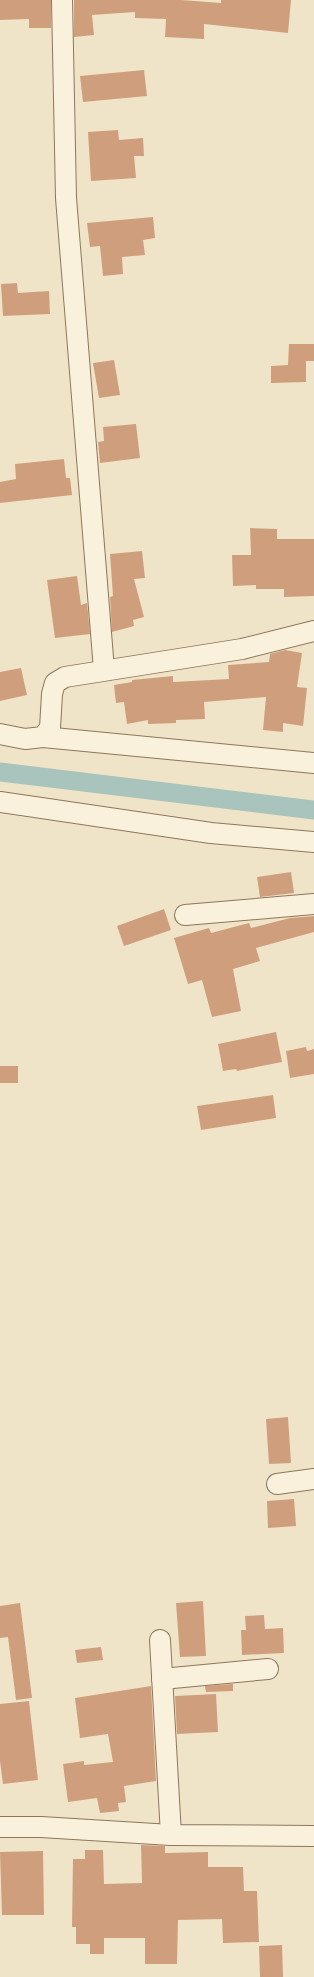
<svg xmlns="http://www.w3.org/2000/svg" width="314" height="1977" viewBox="0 0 314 1977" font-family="Georgia,serif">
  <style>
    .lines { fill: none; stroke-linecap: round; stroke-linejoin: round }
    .canal { stroke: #a9c4bc; stroke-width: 19 }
    .building { fill: #cf9f7d }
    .minor-casing { stroke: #8d765c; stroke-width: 22 }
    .minor { stroke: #faf1dc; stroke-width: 20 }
  </style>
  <rect width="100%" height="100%" fill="#f0e4c8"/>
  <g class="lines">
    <!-- canal -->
    <path class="canal" d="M 0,772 L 314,810"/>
  </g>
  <!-- building -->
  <g class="building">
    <path d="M 0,0 L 51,0 L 51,28 L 29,28 L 29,19 L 0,20 Z"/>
    <path d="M 74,0 L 181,0 L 221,3 L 221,0 L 291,0 L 288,33 L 204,24 L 204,39 L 165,37 L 166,19 L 135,18 L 135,12 L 92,15 L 94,35 L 74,37 Z"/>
    <path d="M 144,70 L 147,96 L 83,102 L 80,76 Z"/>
    <path d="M 118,130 L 119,140 L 143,138 L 144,156 L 134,156 L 136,178 L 91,181 L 88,132 Z"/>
    <path d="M 153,217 L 155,238 L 143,240 L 145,255 L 122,257 L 123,274 L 103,276 L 100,246 L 90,247 L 87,223 Z"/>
    <path d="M 17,283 L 18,293 L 49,291 L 50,314 L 3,316 L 1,284 Z"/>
    <path d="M 289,344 L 314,344 L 314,361 L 306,361 L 306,382 L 271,383 L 271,366 L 288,365 Z"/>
    <path d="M 114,360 L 120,395 L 99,398 L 93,363 Z"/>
    <path d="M 136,424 L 140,458 L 100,463 L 98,442 L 104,441 L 103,427 Z"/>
    <path d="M 64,459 L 66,478 L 70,478 L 72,495 L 0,503 L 0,482 L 16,479 L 15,464 Z"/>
    <path d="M 250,528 L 277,529 L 277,539 L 314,539 L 314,596 L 284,597 L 284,589 L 256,589 L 256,585 L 233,586 L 232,555 L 251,555 Z"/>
    <path d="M 142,551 L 145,578 L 134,579 L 144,617 L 133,620 L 134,626 L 112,632 L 110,597 L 113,596 L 110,554 Z"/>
    <path d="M 77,576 L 81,605 L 87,603 L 90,634 L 55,638 L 47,580 Z"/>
    <path d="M 285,650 L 302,653 L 297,687 L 307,688 L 303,726 L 283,723 L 283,732 L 263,730 L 266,697 L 204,702 L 205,719 L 176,720 L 176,723 L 148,724 L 148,720 L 127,724 L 124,702 L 116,703 L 114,685 L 132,682 L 132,680 L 173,676 L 173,682 L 229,679 L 228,665 L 269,662 L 270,654 Z"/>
    <path d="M 21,668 L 27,695 L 0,701 L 0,672 Z"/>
    <path d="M 291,872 L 294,893 L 260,897 L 257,877 Z"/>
    <path d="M 164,909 L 171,930 L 124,946 L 117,926 Z"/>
    <path d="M 314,916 L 314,932 L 256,948 L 260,961 L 233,969 L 241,1011 L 212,1017 L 202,980 L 188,984 L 174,938 L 209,928 L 211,933 L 249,923 L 251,928 L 290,918 Z"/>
    <path d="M 276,1032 L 282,1062 L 237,1071 L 236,1069 L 223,1071 L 218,1044 Z"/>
    <path d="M 306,1047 L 307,1051 L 314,1049 L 314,1074 L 290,1078 L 286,1051 Z"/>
    <rect x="0" y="1066" width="18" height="17"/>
    <path d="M 273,1095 L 276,1118 L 201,1130 L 197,1106 Z"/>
    <path d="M 288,1417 L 291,1463 L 269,1464 L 266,1419 Z"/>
    <path d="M 294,1499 L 296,1526 L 268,1528 L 267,1501 Z"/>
    <path d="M 203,1601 L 206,1656 L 180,1657 L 176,1603 Z"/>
    <path d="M 20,1603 L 32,1698 L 16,1700 L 8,1637 L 0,1638 L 0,1606 Z"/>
    <path d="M 264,1615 L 265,1629 L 283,1628 L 284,1653 L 242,1655 L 241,1630 L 246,1630 L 245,1616 Z"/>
    <path d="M 101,1647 L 103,1660 L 77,1663 L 75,1650 Z"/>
    <path d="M 233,1684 L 233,1691 L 206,1692 L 205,1686 Z"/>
    <path d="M 151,1686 L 156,1781 L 124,1786 L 126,1802 L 118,1803 L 119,1811 L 100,1813 L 97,1798 L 68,1802 L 63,1764 L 84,1761 L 84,1765 L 113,1762 L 108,1734 L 80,1738 L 75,1698 Z"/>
    <path d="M 216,1694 L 218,1732 L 177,1734 L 175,1696 Z"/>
    <path d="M 29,1701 L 38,1780 L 3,1784 L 0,1761 L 0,1704 Z"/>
    <path d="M 141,1845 L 165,1846 L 165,1853 L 208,1852 L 208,1867 L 243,1867 L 244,1891 L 257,1891 L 259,1942 L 223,1943 L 222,1919 L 178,1920 L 177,1964 L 145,1964 L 145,1938 L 104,1938 L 104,1954 L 90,1954 L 90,1944 L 76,1944 L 76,1927 L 72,1927 L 73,1859 L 85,1859 L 85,1850 L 103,1850 L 104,1884 L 142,1883 Z"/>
    <path d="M 43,1851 L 44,1915 L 2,1915 L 0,1852 Z"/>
    <path d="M 282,1945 L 283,1977 L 260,1977 L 259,1946 Z"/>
  </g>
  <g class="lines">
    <!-- minor casing -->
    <g class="minor-casing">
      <g id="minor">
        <path d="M 62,0 L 66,198 L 104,670"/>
        <path d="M 0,734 L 25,739 L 43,737 L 50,728 L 52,694 L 55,683 L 65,677 L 242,649 L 314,631"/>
        <path d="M 43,737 L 314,763"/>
        <path d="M 0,802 L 211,833 L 314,842"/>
        <path d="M 185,915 L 314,904"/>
        <path d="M 277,1484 L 314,1479"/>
        <path d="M 160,1640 L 171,1835"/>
        <path d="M 162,1679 L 268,1669"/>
        <path d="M 0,1827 L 41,1827 L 171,1835 L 314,1836"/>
      </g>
    </g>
    <!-- minor -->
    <use href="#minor" class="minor"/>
  </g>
</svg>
